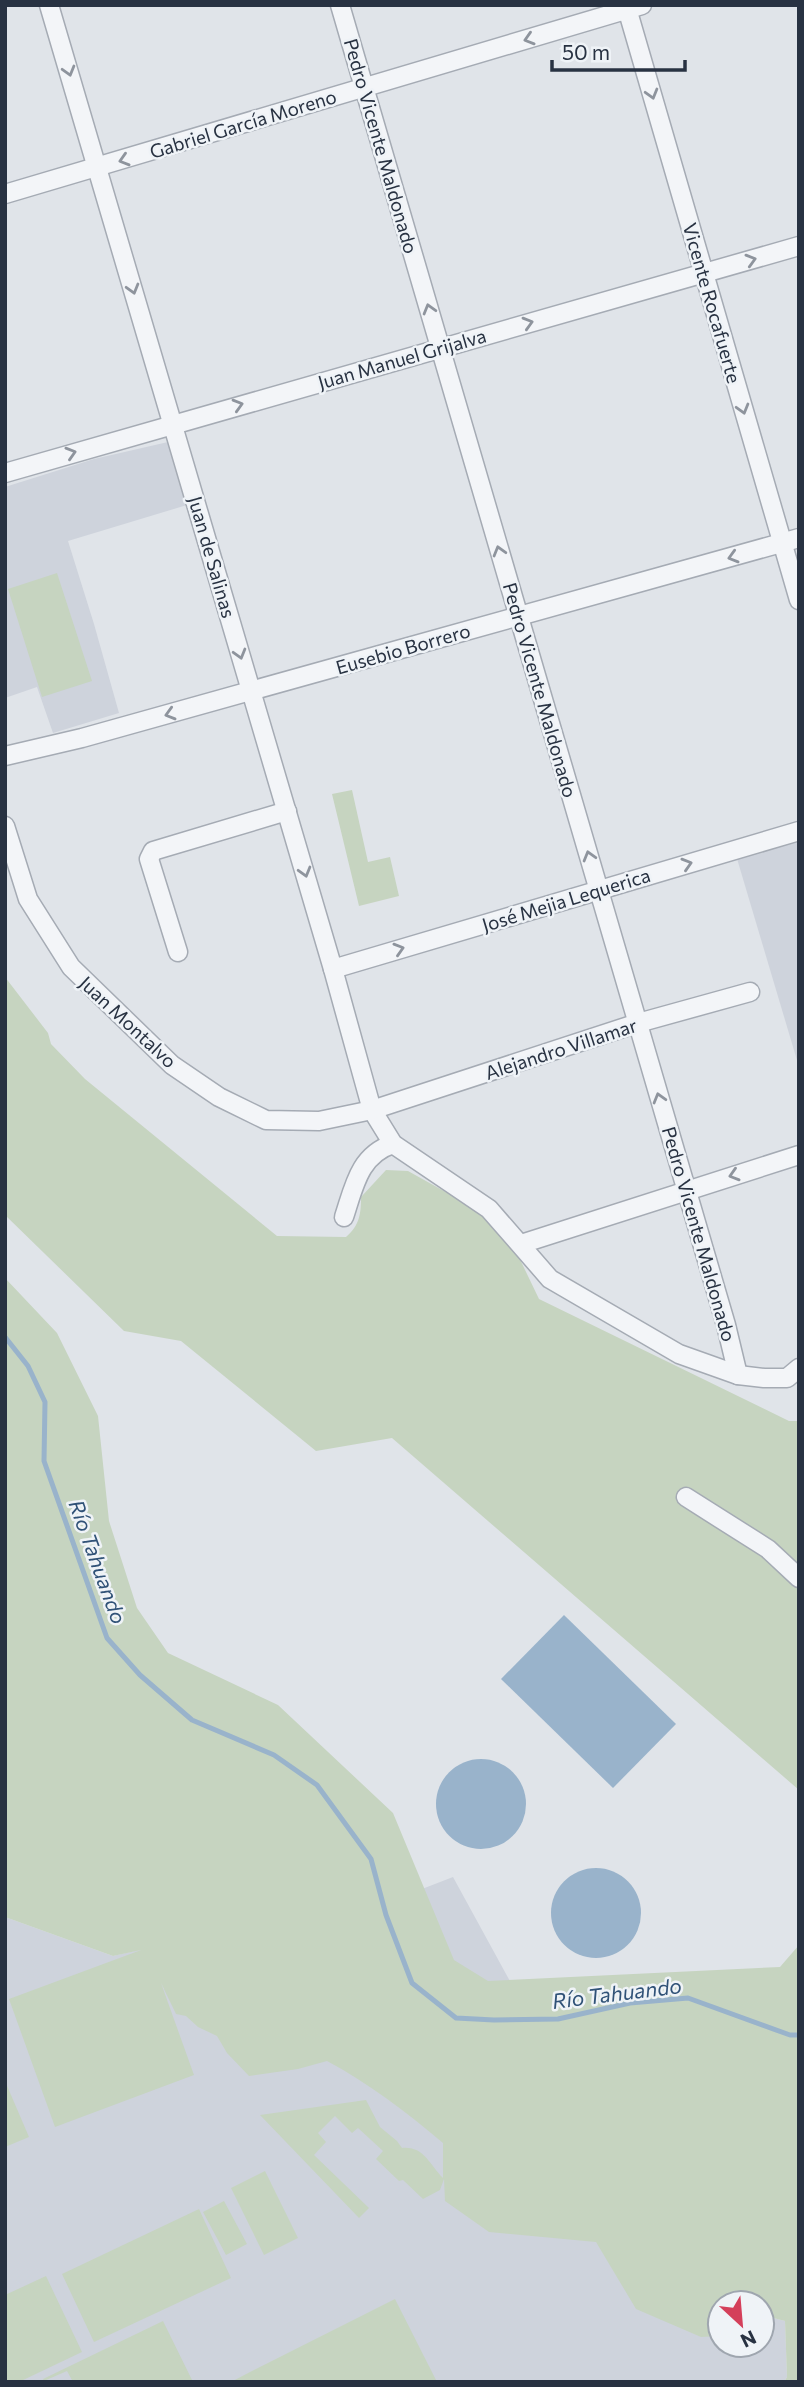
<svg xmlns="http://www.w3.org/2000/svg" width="804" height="2387" viewBox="0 0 804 2387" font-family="Commissioner,sans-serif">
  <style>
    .built { fill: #ced3dc }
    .green { fill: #c6d4c0 }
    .water { fill: #99b3cb }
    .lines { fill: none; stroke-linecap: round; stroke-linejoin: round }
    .stream { stroke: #99b3cb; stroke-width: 5 }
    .minor-casing { stroke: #a5abb4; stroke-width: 21 }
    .minor { stroke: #f3f5f8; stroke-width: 18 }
    .oneway { stroke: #8e949d }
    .labels { text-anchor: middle; stroke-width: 5; stroke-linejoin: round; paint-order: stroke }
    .street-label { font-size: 19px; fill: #283242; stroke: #eff3f7 }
    .water-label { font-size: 21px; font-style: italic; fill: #305277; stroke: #eff3f7 }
  </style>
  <rect width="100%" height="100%" fill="#e0e4e9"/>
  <!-- built -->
  <g class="built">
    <path d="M 168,442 L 187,505 L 68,541 L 94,624 L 119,713 L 53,733 L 37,687 L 5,698 L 5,487 L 94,459 Z"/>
    <path d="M 799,833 L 799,1067 L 735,852 Z"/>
    <path d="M 453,1877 L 675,2283 L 720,2304 L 720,2345 L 762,2345 L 762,2315 L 785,2321 L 787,2377 L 784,2382 L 5,2382 L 5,1917 L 113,1956 L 147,1948 L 164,1989 Z"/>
  </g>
  <!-- green -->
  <g class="green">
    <path d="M 57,573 L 92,681 L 42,697 L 8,589 Z"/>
    <path d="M 352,790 L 368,862 L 390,857 L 399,896 L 359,906 L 332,794 Z"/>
    <path d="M 5,977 L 48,1033 L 51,1044 L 85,1079 L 277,1236 L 346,1237 C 360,1225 361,1213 361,1197 L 386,1170 L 408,1171 L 487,1215 L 515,1249 L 539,1299 L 789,1421 L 799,1421 L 799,1790 L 392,1438 L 316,1451 L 181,1341 L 124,1331 L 5,1215 Z"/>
    <path d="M 5,1278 L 57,1333 L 98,1416 L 109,1521 L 137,1608 L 168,1653 L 278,1705 L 393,1813 L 454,1960 L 488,1981 L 780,1967 L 799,1945 L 799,2382 L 784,2382 L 787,2377 L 785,2321 L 762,2315 L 762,2303 L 720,2303 L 720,2336 L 701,2337 L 636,2309 L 596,2242 L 489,2232 L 445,2201 L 444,2179 L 440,2190 L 423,2199 L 403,2180 L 399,2181 L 376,2159 L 383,2151 L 358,2128 L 352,2133 L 335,2116 L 318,2133 L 326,2142 L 314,2155 L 369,2208 L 359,2218 L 260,2115 L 366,2100 L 380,2127 L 397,2141 L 402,2148 C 424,2146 429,2164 443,2178 L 443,2143 C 406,2112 370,2084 327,2061 L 298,2069 L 249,2076 L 227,2053 L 217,2036 L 198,2027 L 186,2016 L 176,2014 L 161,1983 L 194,2075 L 55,2127 L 9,1999 L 141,1950 L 113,1956 L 5,1917 Z"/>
    <path d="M 5,2081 L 29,2137 L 5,2147 Z"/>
    <path d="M 265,2171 L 298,2238 L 264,2255 L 231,2188 Z"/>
    <path d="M 224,2201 L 247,2244 L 226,2255 L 203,2212 Z"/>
    <path d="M 199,2209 L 231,2278 L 94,2342 L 62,2274 Z"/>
    <path d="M 46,2276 L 82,2352 L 19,2382 L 5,2382 L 5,2295 Z"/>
    <path d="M 395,2299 L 437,2382 L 231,2382 L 250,2372 Z"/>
    <path d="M 163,2321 L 193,2382 L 73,2382 L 67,2371 L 44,2381 L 43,2379 Z"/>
  </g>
  <!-- water -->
  <g class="water">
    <path d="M 564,1615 L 676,1724 L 613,1788 L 501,1679 Z"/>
    <circle cx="481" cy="1804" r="45"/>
    <circle cx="596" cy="1913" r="45"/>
  </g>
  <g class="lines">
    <!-- stream -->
    <path class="stream" d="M 5,1337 L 28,1366 L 45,1402 L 44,1461 L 107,1638 L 140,1675 L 192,1720 L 274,1755 L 317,1785 L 371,1859 L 386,1915 L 412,1983 L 456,2018 L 494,2020 L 558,2019 L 630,2003 L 688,1998 L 790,2035 L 799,2035"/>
    <!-- minor casing -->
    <g class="minor-casing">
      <g id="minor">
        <path d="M 49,5 L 333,969 L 372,1110 L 393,1144 L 489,1209 L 550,1279 L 679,1354 L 738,1375 L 764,1378 L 787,1378 L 799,1368"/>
        <path d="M 340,5 L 726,1325 L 738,1375"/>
        <path d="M 626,5 L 799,600"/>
        <path d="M 5,194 L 642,5"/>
        <path d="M 5,473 L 799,246"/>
        <path d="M 5,756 L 82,738 L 799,538"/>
        <path d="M 5,826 L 28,899 L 71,967 L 172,1065 L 219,1097 L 266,1120 L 319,1121 L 372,1110 L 638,1023 L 750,992"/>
        <path d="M 178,952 L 149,859 L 153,851 L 287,811"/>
        <path d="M 333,969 L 799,831"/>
        <path d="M 344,1217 C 354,1187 359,1155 393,1144"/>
        <path d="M 521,1244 L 799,1155"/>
        <path d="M 686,1497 L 768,1549 L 799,1578"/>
      </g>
    </g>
    <!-- minor -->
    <use href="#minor" class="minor"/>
  </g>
  <!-- one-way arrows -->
  <defs><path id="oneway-chevron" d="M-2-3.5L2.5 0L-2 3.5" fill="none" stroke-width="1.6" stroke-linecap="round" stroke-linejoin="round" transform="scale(1.75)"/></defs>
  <g class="oneway">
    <use href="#oneway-chevron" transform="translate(529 39) rotate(163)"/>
    <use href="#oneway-chevron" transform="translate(69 71) rotate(74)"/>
    <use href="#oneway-chevron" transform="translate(652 94) rotate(74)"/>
    <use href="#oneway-chevron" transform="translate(124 160) rotate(163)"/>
    <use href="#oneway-chevron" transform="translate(751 260) rotate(-16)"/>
    <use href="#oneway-chevron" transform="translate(133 289) rotate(74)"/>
    <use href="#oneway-chevron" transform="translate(429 309) rotate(-106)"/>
    <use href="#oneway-chevron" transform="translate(528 323) rotate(-16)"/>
    <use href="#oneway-chevron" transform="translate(238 405) rotate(-16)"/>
    <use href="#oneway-chevron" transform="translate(743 409) rotate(74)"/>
    <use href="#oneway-chevron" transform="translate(71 453) rotate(-17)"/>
    <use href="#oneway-chevron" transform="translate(499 551) rotate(-106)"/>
    <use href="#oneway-chevron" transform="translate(733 557) rotate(164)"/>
    <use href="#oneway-chevron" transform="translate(240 654) rotate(74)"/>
    <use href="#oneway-chevron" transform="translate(170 714) rotate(164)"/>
    <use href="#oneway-chevron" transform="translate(589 856) rotate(-106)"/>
    <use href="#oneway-chevron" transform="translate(687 864) rotate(-17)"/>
    <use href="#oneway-chevron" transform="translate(305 872) rotate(74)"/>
    <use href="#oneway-chevron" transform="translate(399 949) rotate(-17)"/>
    <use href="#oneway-chevron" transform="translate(659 1098) rotate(-106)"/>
    <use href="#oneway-chevron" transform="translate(734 1175) rotate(163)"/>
  </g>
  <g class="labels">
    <!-- street labels -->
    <g class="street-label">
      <text transform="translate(243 124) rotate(-17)" y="7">Gabriel García Moreno</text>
      <text transform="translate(381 146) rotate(74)" y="7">Pedro Vicente Maldonado</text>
      <text transform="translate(712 303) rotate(74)" y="7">Vicente Rocafuerte</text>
      <text transform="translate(402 359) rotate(-16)" y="7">Juan Manuel Grijalva</text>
      <text transform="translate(212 557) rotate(74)" y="7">Juan de Salinas</text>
      <text transform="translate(403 649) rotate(-16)" y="7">Eusebio Borrero</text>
      <text transform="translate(540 690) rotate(74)" y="7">Pedro Vicente Maldonado</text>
      <text transform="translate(566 900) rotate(-17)" y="7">José Mejia Lequerica</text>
      <text transform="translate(128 1022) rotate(43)" y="7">Juan Montalvo</text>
      <text transform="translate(561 1049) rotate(-18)" y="7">Alejandro Villamar</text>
      <text transform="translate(699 1234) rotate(74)" y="7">Pedro Vicente Maldonado</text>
    </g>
    <!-- water labels -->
    <g class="water-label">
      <text transform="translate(97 1562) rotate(70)" y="7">Río Tahuando</text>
      <text transform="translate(617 1994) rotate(-7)" y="7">Río Tahuando</text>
    </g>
  </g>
  <!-- border -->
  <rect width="804" height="2387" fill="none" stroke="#283242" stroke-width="14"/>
  <!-- north arrow -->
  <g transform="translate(741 2324) rotate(154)"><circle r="33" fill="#eff3f7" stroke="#9fa6af" stroke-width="2"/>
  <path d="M0-5L12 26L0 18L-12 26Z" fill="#d43f5a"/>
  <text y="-10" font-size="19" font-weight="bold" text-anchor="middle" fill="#283242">N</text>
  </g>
  <!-- scale -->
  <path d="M552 60v10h133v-10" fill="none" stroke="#283242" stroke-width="3.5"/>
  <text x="562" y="60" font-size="21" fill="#283242" stroke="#eff3f7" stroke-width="5" paint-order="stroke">50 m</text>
</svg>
